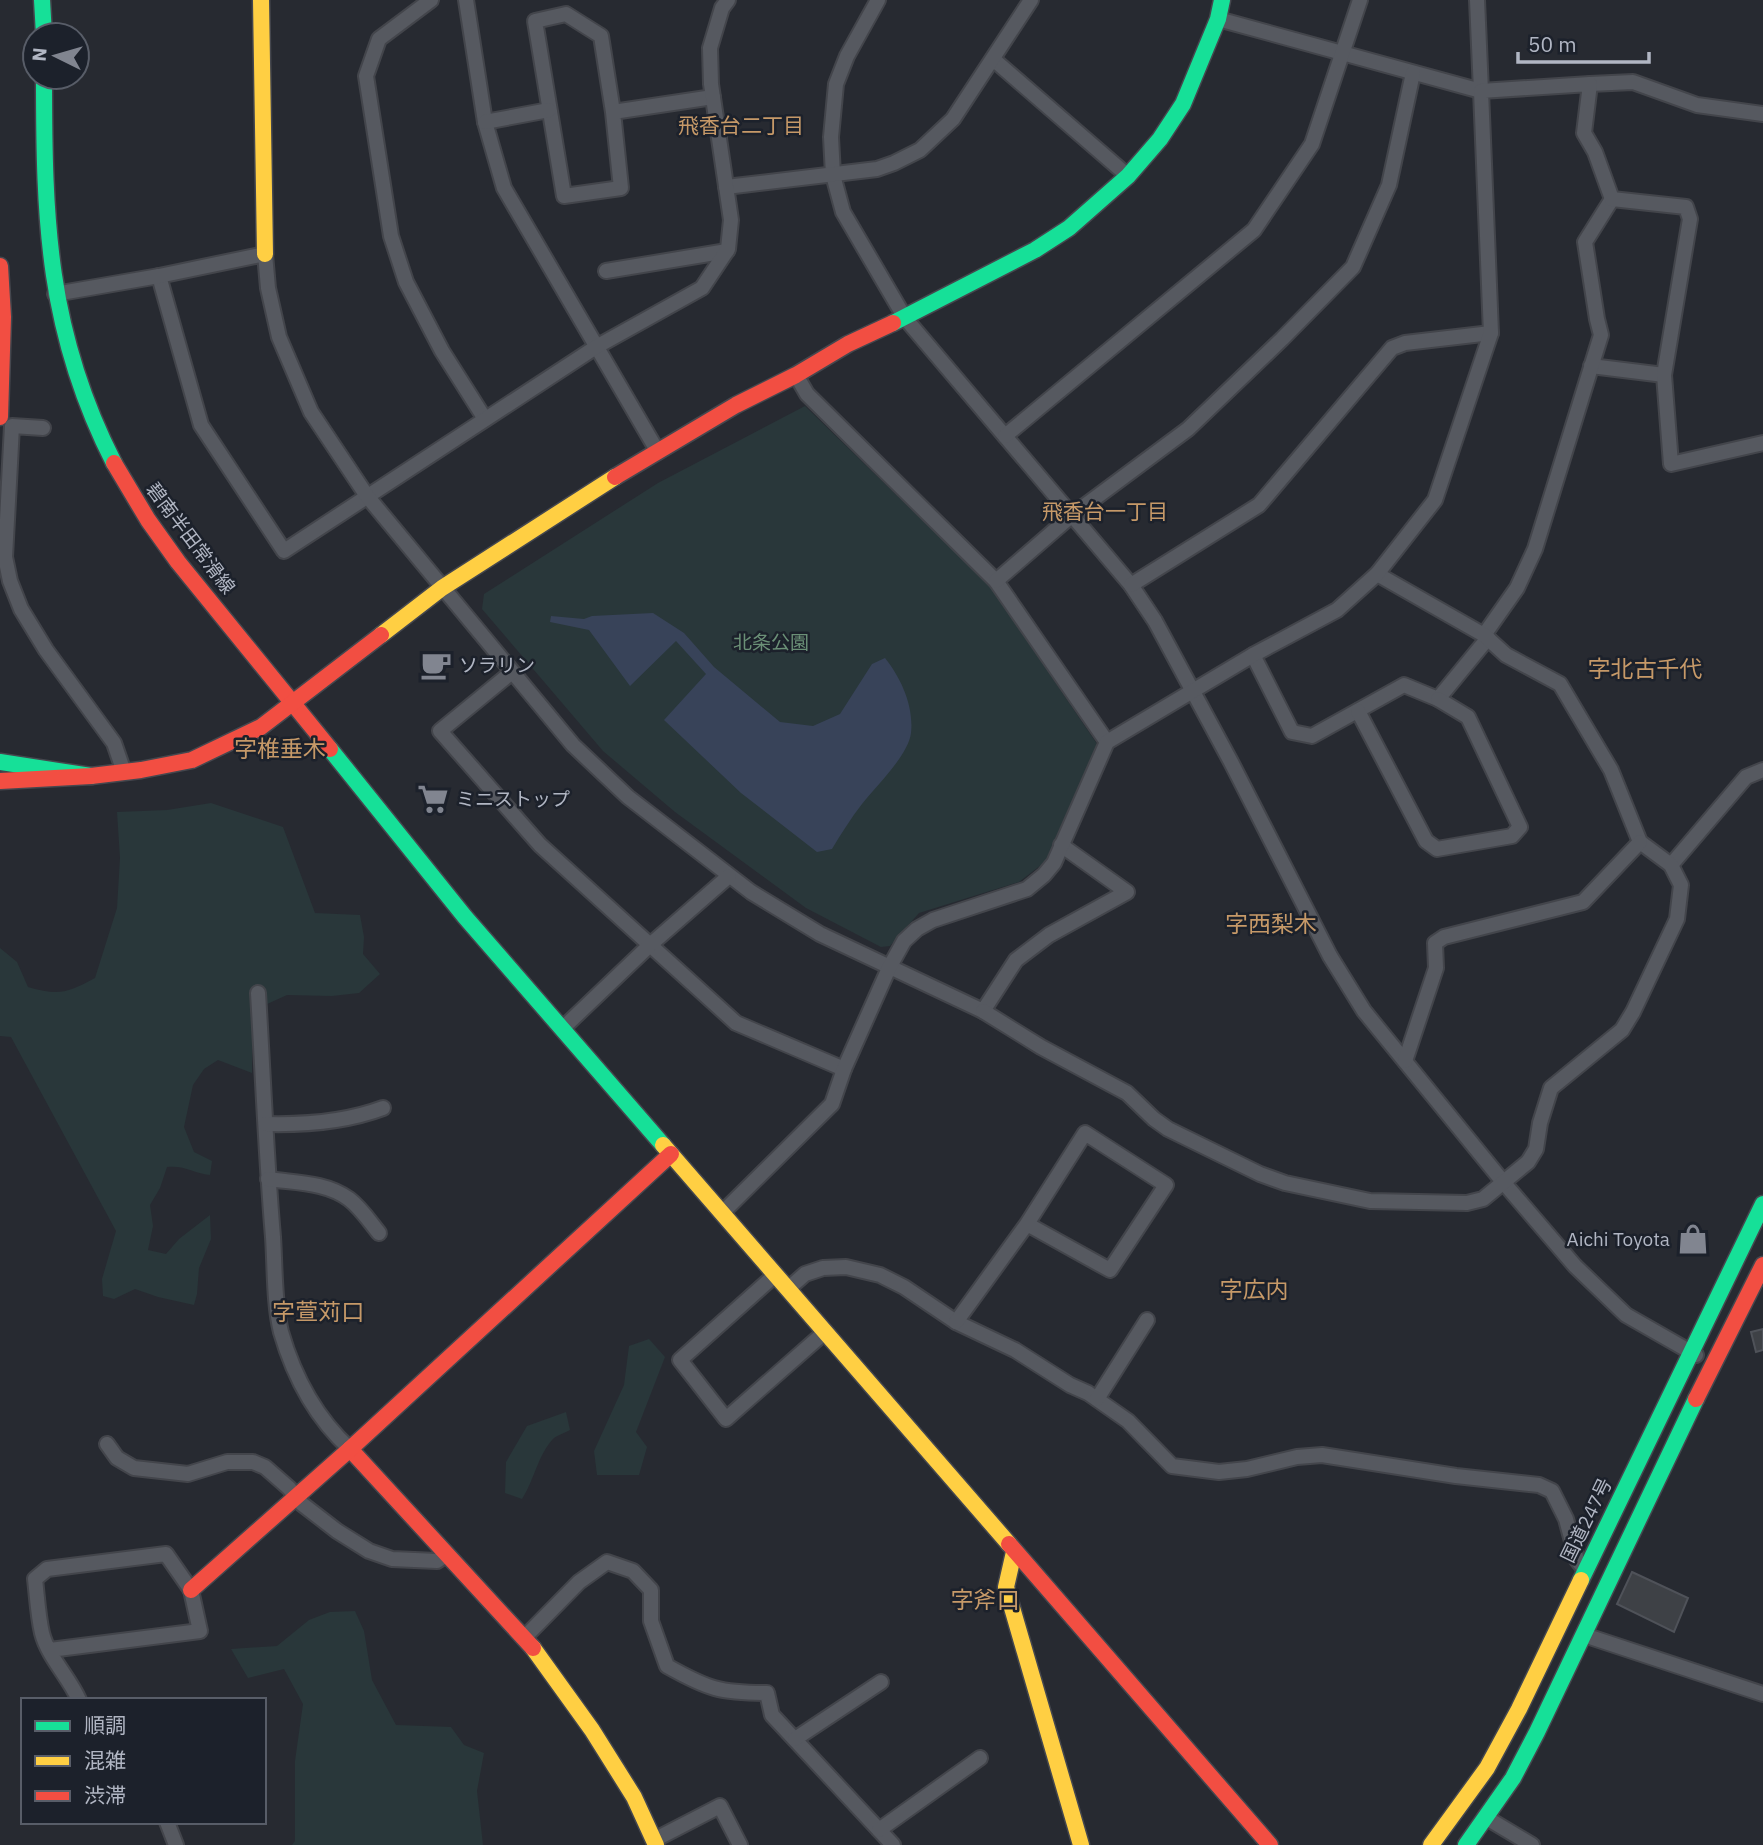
<svg xmlns="http://www.w3.org/2000/svg" width="1763" height="1845" viewBox="0 0 1763 1845" font-family="'IBM Plex Sans','Noto Sans JP',sans-serif">
  <style>
    .green { fill: #29373a }
    .water { fill: #384359 }
    .building { fill: #3e4146; stroke: #4f5259; stroke-width: 2 }
    .lines { fill: none; stroke-linecap: round; stroke-linejoin: round }
    .street-casing { stroke: #43454b; stroke-width: 18 }
    .fast-casing { stroke: #45474e; stroke-width: 19 }
    .slow-casing { stroke: #45474e; stroke-width: 19 }
    .jam-casing { stroke: #45474e; stroke-width: 19 }
    .street { stroke: #565960; stroke-width: 14 }
    .fast { stroke: #16e098; stroke-width: 16 }
    .slow { stroke: #ffcf43; stroke-width: 16 }
    .jam { stroke: #f24e42; stroke-width: 16 }
    .labels { text-anchor: middle; stroke-width: 5; stroke-linejoin: round; paint-order: stroke }
    .street-label { font-size: 19px; fill: #b1b6c3; stroke: #1c212b }
    .park-label { font-size: 19px; fill: #6b9077; stroke: #1c212b }
    .poi-label { font-size: 19px; fill: #b1b6c3; stroke: #1c212b; text-anchor: start }
    .neighbourhood-label { font-size: 21px; fill: #c69968; stroke: #1c212b }
    .quarter-label { font-size: 23px; fill: #c69968; stroke: #1c212b }
  </style>
  <rect width="100%" height="100%" fill="#272a31"/>
  <!-- green -->
  <g class="green">
    <path d="M 805,406 L 990,586 L 1097,744 L 1045,862 L 1019,882 L 919,913 L 890,946 L 881,947 L 806,908 L 675,812 L 603,751 L 482,609 L 484,594 L 658,483 Z"/>
    <path d="M 211,803 L 283,827 L 315,913 L 360,915 L 364,937 L 363,954 L 380,974 L 359,993 L 332,996 L 287,995 L 252,1011 L 252,1073 L 218,1060 L 204,1069 L 193,1085 L 184,1127 L 194,1152 L 212,1161 L 210,1175 C 193,1173 185,1165 167,1167 L 160,1188 L 150,1205 L 153,1226 L 148,1250 L 166,1254 L 179,1239 L 210,1215 L 211,1239 L 199,1268 L 197,1294 L 194,1305 L 158,1297 L 135,1289 L 114,1299 L 103,1296 L 102,1279 L 116,1231 L 11,1037 L 0,1036 L 0,948 L 17,962 L 28,987 C 59,996 67,993 95,978 L 117,908 L 120,858 L 117,812 L 167,810 Z"/>
    <path d="M 649,1339 L 665,1357 L 636,1432 L 647,1447 L 639,1475 L 597,1475 L 594,1451 L 624,1385 L 629,1346 Z"/>
    <path d="M 566,1412 L 570,1430 C 565,1433 558,1435 554,1438 C 538,1454 534,1481 522,1499 L 505,1493 L 506,1462 L 527,1426 Z"/>
    <path d="M 355,1611 L 364,1631 L 372,1680 L 396,1725 L 451,1727 L 464,1745 L 484,1753 L 477,1791 L 483,1845 L 292,1845 L 295,1841 L 295,1761 L 303,1704 L 284,1669 L 248,1678 L 231,1649 L 277,1646 L 309,1620 L 330,1612 Z"/>
  </g>
  <!-- water -->
  <path class="water" d="M 653,613 L 684,633 L 714,667 L 780,722 L 813,726 L 840,714 L 872,664 L 885,658 C 901,678 914,706 911,733 C 908,756 876,786 862,804 C 851,818 841,834 832,849 L 817,852 L 741,793 L 664,720 L 706,674 L 676,641 L 630,686 L 589,630 L 550,622 L 551,616 L 584,619 L 592,616 Z"/>
  <!-- building -->
  <g class="building">
    <path d="M 1763,1329 L 1763,1350 L 1756,1352 L 1751,1332 Z"/>
    <path d="M 1632,1572 L 1688,1598 L 1674,1632 L 1617,1604 Z"/>
  </g>
  <g class="lines">
    <!-- street casing -->
    <g class="street-casing">
      <g id="street">
        <path d="M 431,0 L 379,39 L 366,76 L 391,236 L 406,282 L 442,351 L 485,419"/>
        <path d="M 466,0 L 485,122 L 504,188 L 658,452"/>
        <path d="M 878,0 L 847,56 L 836,84 L 831,137 L 833,175 L 843,212 L 905,318 L 1131,585 L 1155,621 L 1231,762 L 1330,956 L 1364,1011 L 1504,1183 L 1575,1266 L 1626,1315 L 1696,1355"/>
        <path d="M 1218,19 L 1481,91 L 1477,0"/>
        <path d="M 993,59 L 1128,176"/>
        <path d="M 1590,84 L 1633,82 L 1697,105 L 1763,114"/>
        <path d="M 613,112 L 601,36 L 566,14 L 535,21 L 564,196 L 621,188 L 613,112 L 713,97"/>
        <path d="M 485,122 L 549,110"/>
        <path d="M 726,187 L 877,169 L 894,163 L 920,150 L 953,119 L 1031,0"/>
        <path d="M 606,271 L 727,251"/>
        <path d="M 159,276 L 201,425 L 284,551 L 596,347 L 702,288 L 728,249 L 731,220 L 711,84 L 710,48 L 722,8 L 728,0"/>
        <path d="M 55,294 L 159,276 L 265,254 L 268,288 L 279,337 L 311,412 L 367,496 L 573,745 L 628,797 L 751,892 L 820,934 L 983,1011 L 1016,960 L 1049,935 L 1127,892 L 1061,845"/>
        <path d="M 1591,366 L 1664,375"/>
        <path d="M 796,375 L 807,394 L 996,581 L 1107,742"/>
        <path d="M 43,428 L 12,426 L 5,557 L 10,581 L 21,609 L 46,650 L 114,743 L 124,772"/>
        <path d="M 1005,436 L 1254,230 L 1312,144 L 1360,0"/>
        <path d="M 996,581 L 1071,516 L 1188,429 L 1282,339 L 1353,267 L 1389,185 L 1413,73"/>
        <path d="M 1131,585 L 1259,505 L 1392,348 L 1405,343 L 1491,333"/>
        <path d="M 1484,635 L 1517,588 L 1535,549 L 1601,335 L 1597,319 L 1585,242 L 1612,199"/>
        <path d="M 1253,655 L 1292,732 L 1312,736 L 1404,685 L 1438,699 L 1488,638"/>
        <path d="M 512,672 L 440,731 L 540,845 L 736,1023 L 844,1069"/>
        <path d="M 1358,711 L 1426,841 L 1437,849 L 1512,836 L 1520,827 L 1468,717 L 1438,699"/>
        <path d="M 1671,865 L 1746,777 L 1763,770"/>
        <path d="M 258,993 C 263,1074 266,1156 273,1237 C 275,1266 274,1304 281,1332 C 294,1377 315,1417 350,1449"/>
        <path d="M 983,1011 L 1041,1047 L 1127,1093 L 1154,1119 L 1168,1129 L 1260,1174 L 1285,1183 L 1370,1201 L 1467,1203 L 1483,1199 L 1528,1162 L 1536,1149 L 1540,1123 L 1551,1088 L 1622,1030 L 1633,1012 L 1677,919 L 1681,885 L 1671,865 L 1640,842 L 1611,770 L 1560,684 L 1506,655 L 1484,635 L 1377,574"/>
        <path d="M 562,1029 L 650,945 L 729,876"/>
        <path d="M 1405,1061 L 1436,968 L 1435,943 L 1444,937 L 1583,902 L 1640,842"/>
        <path d="M 266,1124 C 306,1125 346,1122 383,1108"/>
        <path d="M 268,1179 C 296,1183 326,1182 349,1199 C 361,1208 370,1222 379,1233"/>
        <path d="M 722,1213 L 832,1104 L 844,1069 L 889,968 L 904,941 L 917,929 L 933,920 L 1027,889 L 1044,875 L 1054,863 L 1107,742 L 1253,655 L 1337,610 L 1377,574 L 1435,500 L 1491,333 L 1481,91 L 1590,84 L 1584,133 L 1595,152 L 1612,199 L 1686,207 L 1690,219 L 1664,375 L 1671,464 L 1763,443"/>
        <path d="M 775,1275 L 680,1360 L 726,1419 L 825,1332"/>
        <path d="M 788,1289 L 805,1274 L 823,1268 L 846,1267 L 880,1275 L 904,1287 L 956,1322 L 1015,1350 L 1070,1385 L 1088,1393 L 1128,1421 L 1172,1466 L 1219,1472 L 1247,1469 L 1297,1457 L 1322,1455 L 1456,1476 L 1539,1485 L 1552,1491 L 1566,1519 L 1577,1560 L 1585,1570"/>
        <path d="M 956,1322 L 1027,1224 L 1085,1133 L 1166,1185 L 1110,1270 L 1027,1224"/>
        <path d="M 1097,1399 L 1147,1320"/>
        <path d="M 107,1444 L 117,1458 L 134,1468 L 188,1474 L 227,1462 L 253,1462 L 265,1467 L 289,1488 L 302,1504 L 337,1531 L 369,1551 L 392,1559 L 437,1561 L 446,1555"/>
        <path d="M 1584,1635 L 1763,1694"/>
        <path d="M 525,1637 L 579,1582 L 607,1562 L 633,1571 L 651,1590 L 651,1621 L 667,1666 C 708,1689 720,1693 767,1693 L 772,1715 L 893,1845"/>
        <path d="M 50,1650 L 200,1631 L 191,1590 L 166,1554 L 47,1569 L 35,1579 C 37,1596 38,1616 42,1633 C 48,1657 69,1677 79,1700"/>
        <path d="M 795,1739 L 881,1682"/>
        <path d="M 1485,1817 L 1532,1845"/>
        <path d="M 167,1822 L 176,1845"/>
        <path d="M 879,1830 L 980,1758"/>
        <path d="M 654,1840 L 720,1806 L 740,1845"/>
      </g>
    </g>
    <!-- fast casing -->
    <g class="fast-casing">
      <g id="fast">
        <path d="M 42,0 L 44,35"/>
        <path d="M 44,77 C 44,220 47,332 114,463"/>
        <path d="M 893,323 L 1035,250 L 1069,228 L 1128,176 L 1160,139 L 1183,104 L 1218,19 L 1222,0"/>
        <path d="M 330,749 L 465,917 L 663,1145"/>
        <path d="M 0,762 L 91,776"/>
        <path d="M 1581,1580 L 1763,1204"/>
        <path d="M 1466,1845 L 1513,1778 L 1537,1732 L 1696,1399"/>
      </g>
    </g>
    <!-- slow casing -->
    <g class="slow-casing">
      <g id="slow">
        <path d="M 261,0 L 265,254"/>
        <path d="M 381,635 L 442,588 L 615,477"/>
        <path d="M 663,1145 L 1009,1544"/>
        <path d="M 1014,1552 L 1006,1587 L 1081,1845"/>
        <path d="M 533,1648 L 592,1730 L 634,1797 L 656,1845"/>
        <path d="M 1431,1845 L 1487,1768 L 1519,1709 L 1581,1580"/>
      </g>
    </g>
    <!-- jam casing -->
    <g class="jam-casing">
      <g id="jam">
        <path d="M 0,266 L 3,317 L 0,417"/>
        <path d="M 114,463 L 148,520 L 178,562 L 330,749"/>
        <path d="M 615,477 L 736,405 L 796,375 L 848,344 L 893,323"/>
        <path d="M 0,781 L 91,776 L 141,770 L 192,760 L 261,727 L 381,635"/>
        <path d="M 1696,1399 L 1763,1265"/>
        <path d="M 350,1449 L 533,1648"/>
        <path d="M 1009,1544 L 1270,1845"/>
        <path d="M 191,1590 L 350,1449 L 671,1154"/>
      </g>
    </g>
    <!-- street -->
    <use href="#street" class="street"/>
    <!-- fast -->
    <use href="#fast" class="fast"/>
    <!-- slow -->
    <use href="#slow" class="slow"/>
    <!-- jam -->
    <use href="#jam" class="jam"/>
  </g>
  <!-- icons -->
  <defs>
    <g id="cafe-bare" transform="scale(2.415)"><path d="M-5.5-4.5H6V0H3Q3 3.5 0 3.5H-2.5Q-5.5 3.5-5.5 0ZM3-3.2v2h1.7v-2ZM-6 4.5H4V6H-6Z" fill="#818590" stroke="#1c212b" stroke-width="2.5" paint-order="stroke"/></g>
    <g id="supermarket-bare" transform="scale(2.415)"><path d="M-6-5.5h2.5l.6 2H6L4.5 2H-2.5L-4.4-4H-6ZM-1.5 3.2a1.3 1.3 0 1 0 .1 0ZM3 3.2a1.3 1.3 0 1 0 .1 0Z" fill="#818590" stroke="#1c212b" stroke-width="2.5" paint-order="stroke"/></g>
    <g id="shop-bare" transform="scale(2.415)"><path d="M-5-2.5h2.3a2.7 3.5 0 0 1 5.4 0H5L5.5 6h-11ZM-1.5-2.5h3a1.5 2.3 0 0 0-3 0Z" fill="#818590" stroke="#1c212b" stroke-width="2.5" paint-order="stroke"/></g>
  </defs>
  <g fill-rule="evenodd">
    <use href="#cafe-bare" x="436" y="665"/>
    <use href="#supermarket-bare" x="433" y="799"/>
    <use href="#shop-bare" x="1693" y="1239"/>
  </g>
  <g class="labels">
    <!-- street labels -->
    <g class="street-label">
      <text transform="translate(191 538) rotate(53)" y="7">碧南半田常滑線</text>
      <text transform="translate(1586 1520) rotate(-64)" y="7">国道247号</text>
    </g>
    <!-- park labels -->
    <g class="park-label">
      <text x="771" y="649">北条公園</text>
    </g>
    <!-- poi labels -->
    <g class="poi-label">
      <text x="459" y="672">ソラリン</text>
      <text x="456" y="806">ミニストップ</text>
      <text x="1670" y="1246" text-anchor="end">Aichi Toyota</text>
    </g>
    <!-- neighbourhood labels -->
    <g class="neighbourhood-label">
      <text x="741" y="133">飛香台二丁目</text>
      <text x="1105" y="519">飛香台一丁目</text>
    </g>
    <!-- quarter labels -->
    <g class="quarter-label">
      <text x="1645" y="677">字北古千代</text>
      <text x="280" y="757">字椎垂木</text>
      <text x="1271" y="932">字西梨木</text>
      <text x="1254" y="1298">字広内</text>
      <text x="318" y="1320">字萱苅口</text>
      <text x="985" y="1608">字斧口</text>
    </g>
  </g>
  <!-- legend -->
  <rect x="21" y="1698" width="245" height="126" fill="#1c212b" stroke="#585d68" stroke-width="2"/>
  <rect x="35" y="1721" width="35" height="10" fill="#16e098" stroke="#585d68" stroke-width="2"/>
  <text x="84" y="1733" font-size="21" fill="#b1b6c3">順調</text>
  <rect x="35" y="1756" width="35" height="10" fill="#ffcf43" stroke="#585d68" stroke-width="2"/>
  <text x="84" y="1768" font-size="21" fill="#b1b6c3">混雑</text>
  <rect x="35" y="1791" width="35" height="10" fill="#f24e42" stroke="#585d68" stroke-width="2"/>
  <text x="84" y="1803" font-size="21" fill="#b1b6c3">渋滞</text>
  <!-- north arrow -->
  <g transform="translate(56 56) rotate(275)"><circle r="33" fill="#1c212b" stroke="#585d68" stroke-width="2"/>
  <path d="M0-5L12 26L0 18L-12 26Z" fill="#818590"/>
  <text y="-10" font-size="19" font-weight="bold" text-anchor="middle" fill="#b1b6c3">N</text>
  </g>
  <!-- scale -->
  <path d="M1518 52v10h131v-10" fill="none" stroke="#b1b6c3" stroke-width="3.5"/>
  <text x="1528" y="52" font-size="21" fill="#b1b6c3" stroke="#1c212b" stroke-width="5" paint-order="stroke">50 m</text>
</svg>
